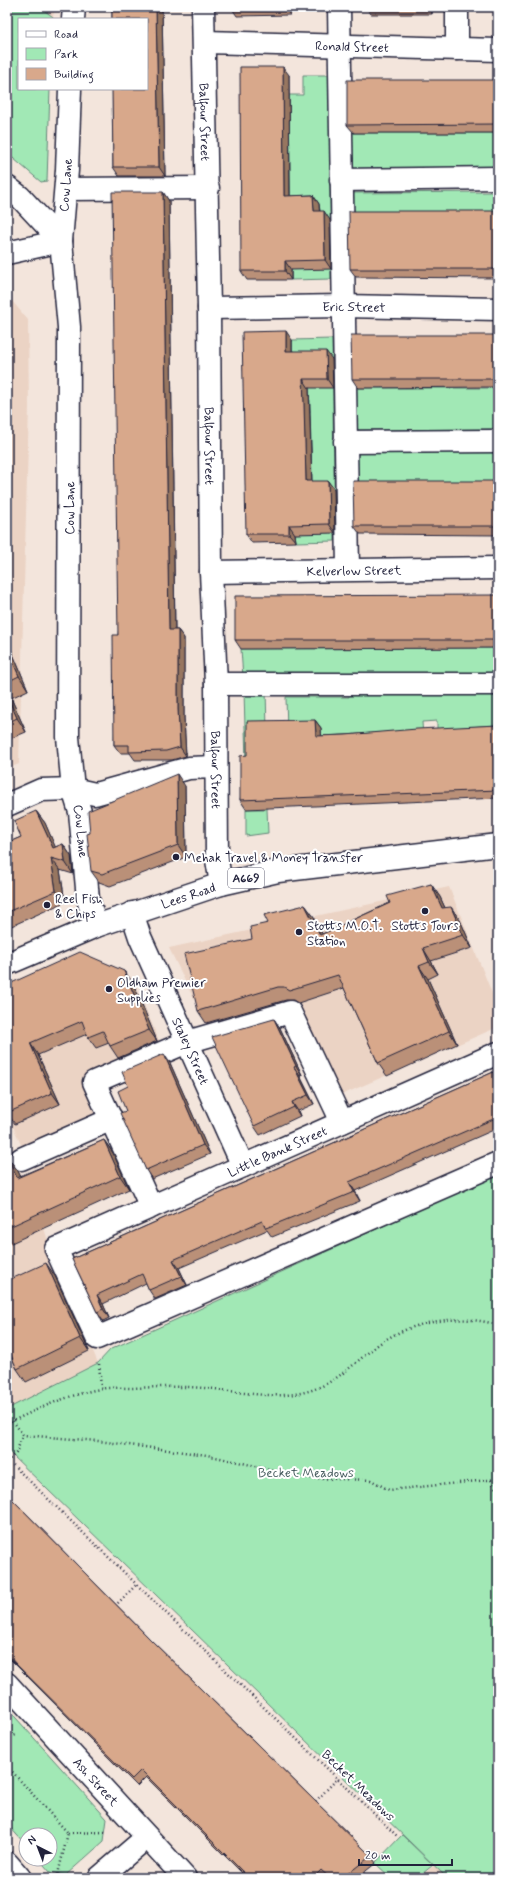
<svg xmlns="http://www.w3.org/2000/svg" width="505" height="1885" viewBox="0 0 505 1885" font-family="Mynerve,sans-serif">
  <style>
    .built { fill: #ebd3c4 }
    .green { fill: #a1e8b5; stroke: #628578 }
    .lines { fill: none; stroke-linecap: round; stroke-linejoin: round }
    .minor-casing { stroke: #22223b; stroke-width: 25 }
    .major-casing { stroke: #22223b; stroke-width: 25 }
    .path { stroke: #22223b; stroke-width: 2.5; stroke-dasharray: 1 3; stroke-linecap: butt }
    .minor { stroke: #fff; stroke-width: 22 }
    .major { stroke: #fff; stroke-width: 22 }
    .wall { fill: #ba9078; stroke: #22223b }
    .shaded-wall { fill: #977661; stroke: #22223b }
    .building { fill: #d8a88b; stroke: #22223b }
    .poi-dot { fill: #22223b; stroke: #fff; stroke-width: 1.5 }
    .labels { text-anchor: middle; stroke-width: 4; stroke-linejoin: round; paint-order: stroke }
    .shield { fill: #fff; stroke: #646476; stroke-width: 1 }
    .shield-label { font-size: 12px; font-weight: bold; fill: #22223b }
    .street-label { font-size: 13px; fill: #22223b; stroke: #fff }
    .poi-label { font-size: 13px; fill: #22223b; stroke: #fff; text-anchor: start }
    .park-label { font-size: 13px; fill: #485d60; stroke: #fff }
  </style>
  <rect width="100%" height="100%" fill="#f3e5dc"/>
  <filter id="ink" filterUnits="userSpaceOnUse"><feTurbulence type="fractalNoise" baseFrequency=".025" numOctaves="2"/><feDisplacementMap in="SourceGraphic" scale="8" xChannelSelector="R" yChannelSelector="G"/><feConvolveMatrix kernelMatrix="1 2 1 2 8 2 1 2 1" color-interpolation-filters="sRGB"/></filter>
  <g filter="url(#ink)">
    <!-- built -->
    <g class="built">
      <path d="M 40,7 L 55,7 L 53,17 Z"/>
      <path d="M 7,295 L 28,320 L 29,407 L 19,764 L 7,769 Z"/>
      <path d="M 449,887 L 498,1008 L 498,1027 L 339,1096 L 295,1002 L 207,1026 L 169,948 Z"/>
      <path d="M 90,961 L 133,979 L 161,1045 L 81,1078 L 98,1117 L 23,1149 L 7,1113 L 7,999 Z"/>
      <path d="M 7,1143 L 44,1228 L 50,1248 L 98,1363 L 7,1409 Z"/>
      <path d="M 435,1865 L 447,1878 L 419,1878 Z"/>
    </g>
    <!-- green -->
    <g class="green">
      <path d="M 7,7 L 40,7 L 53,17 L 53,19 L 19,19 L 19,89 L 50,89 L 47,181 L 41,182 L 7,153 Z"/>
      <path d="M 303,75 L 329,75 L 331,279 L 291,280 L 289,95 L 303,95 Z"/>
      <path d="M 346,133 L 498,133 L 498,171 L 348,171 Z"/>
      <path d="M 498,192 L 498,220 L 351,232 L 350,193 Z"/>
      <path d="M 332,339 L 335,541 L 296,542 L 295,534 L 312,533 L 311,461 L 294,461 L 311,452 L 310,441 L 294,441 L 293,413 L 310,412 L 310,400 L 293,400 L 292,340 Z"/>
      <path d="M 347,388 L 498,388 L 498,429 L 347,430 Z"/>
      <rect x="355" y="449" width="143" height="41"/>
      <path d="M 498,648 L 498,677 L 243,678 L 241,649 Z"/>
      <path d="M 266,690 L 267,730 L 246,764 L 244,691 Z"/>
      <path d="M 498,691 L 498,749 L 437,737 L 437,721 L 422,722 L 424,754 L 351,744 L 287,730 L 286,697 L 349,697 L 349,694 Z"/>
      <path d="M 246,809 L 267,809 L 268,833 L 246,836 Z"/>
      <path d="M 498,1174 L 498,1878 L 447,1878 L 9,1452 L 7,1453 L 7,1409 L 98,1363 L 111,1349 Z"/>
      <path d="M 7,1708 L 107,1819 L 104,1841 L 66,1875 L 50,1872 L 39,1859 L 50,1859 L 50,1835 L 26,1835 L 26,1845 L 7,1824 Z"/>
      <path d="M 402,1835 L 433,1865 L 417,1878 L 391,1878 L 375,1863 Z"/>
    </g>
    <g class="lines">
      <!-- minor casing -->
      <g class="minor-casing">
        <g id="minor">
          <path id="s1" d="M 203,7 L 209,308 L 211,572 L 216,684 L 217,860 L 221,884"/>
          <path d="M 339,7 L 348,569"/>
          <path d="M 73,19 L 74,7"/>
          <path id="s2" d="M 205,42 L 498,50"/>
          <path d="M 457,49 L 457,7"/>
          <path id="s3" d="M 70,89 L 67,170 L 61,241 L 69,327 L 68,737 L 73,789 L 80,812 L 88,899 L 96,926"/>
          <path d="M 341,180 L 498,178"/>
          <path d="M 7,187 L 20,197 L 61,241"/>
          <path d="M 66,189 L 208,188"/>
          <path d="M 7,253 L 61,241"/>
          <path id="s4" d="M 209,308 L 342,306 L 498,309"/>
          <path d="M 345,442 L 498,441"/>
          <path id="s5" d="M 211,572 L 498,568"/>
          <path d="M 216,684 L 498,684"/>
          <path d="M 7,805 L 41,790 L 73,789 L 95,794 L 189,768 L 215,767"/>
          <path id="s6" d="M 132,913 L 140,937 L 243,1166"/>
          <path d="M 498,1053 L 56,1249 L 97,1338 L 498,1163"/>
          <path d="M 21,1159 L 112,1119"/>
          <path d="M 151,1207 L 94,1082 L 187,1042 L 290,1012 L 342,1122"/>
          <path id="s7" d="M 7,1684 L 185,1878"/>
          <path d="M 7,1863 L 20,1878"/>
          <path d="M 99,1878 L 147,1837"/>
        </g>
      </g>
      <!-- major casing -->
      <g class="major-casing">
        <g id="major">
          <path id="s8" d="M 7,964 L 96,926 L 221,884 L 278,871 L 498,845"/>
        </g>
      </g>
      <!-- path -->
      <g class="path">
        <path d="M 7,1126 L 10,1134"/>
        <path d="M 99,1364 L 101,1388"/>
        <path d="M 13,1421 L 23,1435 L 98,1441 L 207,1455 L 309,1478 L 371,1480 L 389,1490 L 498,1479"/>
        <path d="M 7,1424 C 37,1409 67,1395 100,1389 C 110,1387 122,1388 133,1388 C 157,1387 181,1386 205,1388 C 237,1391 273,1400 305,1392 C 334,1385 352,1365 375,1347 C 408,1321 459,1313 498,1325"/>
        <path d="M 7,1462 L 16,1453 L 23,1435"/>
        <path d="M 13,1465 L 397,1836"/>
        <path d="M 491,1480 L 498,1493"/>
        <path d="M 115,1606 L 136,1585"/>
        <path d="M 7,1738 L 16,1735"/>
        <path d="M 7,1766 L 68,1833 L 57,1878"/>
        <path d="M 313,1804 L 338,1778"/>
        <path d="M 68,1833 L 105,1832"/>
        <path d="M 239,1878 L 244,1872"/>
      </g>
      <!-- minor -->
      <use href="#minor" class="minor"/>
      <!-- major -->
      <use href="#major" class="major"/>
    </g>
    <!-- wall -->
    <g class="wall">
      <path d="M 112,7 L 162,7 L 165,176 L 119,176 L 113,167 Z"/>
      <path d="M 231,7 L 290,7 L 290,15 L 237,16 Z"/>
      <path d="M 366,7 L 432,7 L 432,14 L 371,14 Z"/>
      <path d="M 289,75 L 290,196 L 313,195 L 319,204 L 320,211 L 330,220 L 331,269 L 291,270 L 291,280 L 247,280 L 241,271 Z"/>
      <path d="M 498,80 L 498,133 L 354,133 L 347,125 Z"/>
      <path d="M 163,192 L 169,201 L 175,630 L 178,630 L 184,638 L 184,718 L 186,756 L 172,760 L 135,760 L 130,753 L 120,753 L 114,745 L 118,635 Z"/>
      <path d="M 498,211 L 498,278 L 356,277 L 350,269 Z"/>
      <path d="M 498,335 L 498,387 L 358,388 L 352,379 Z"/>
      <path d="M 292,340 L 292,351 L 332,359 L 333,388 L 309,388 L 310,412 L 312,481 L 334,489 L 335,533 L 295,534 L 296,542 L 252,543 L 246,534 Z"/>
      <path d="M 498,481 L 498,535 L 360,534 L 354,526 Z"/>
      <path d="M 498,595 L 498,648 L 241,649 L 235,640 Z"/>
      <path d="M 7,640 L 28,690 L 11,698 L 26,732 L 7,740 Z"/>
      <path d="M 315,720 L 321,728 L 321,736 L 345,735 L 498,725 L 498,798 L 246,809 L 240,800 L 247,755 Z"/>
      <path d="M 185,786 L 186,857 L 110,886 L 99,882 L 91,871 Z"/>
      <path d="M 36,811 L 45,823 L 55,847 L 63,844 L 71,856 L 73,874 L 60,870 L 65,902 L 7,928 L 7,843 L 21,837 Z"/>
      <path d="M 431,884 L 440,897 L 445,908 L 460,920 L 472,948 L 431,961 L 438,974 L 428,979 L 457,1044 L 387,1076 L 378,1063 L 344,988 L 298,1003 L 293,1000 L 286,1000 L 206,1023 L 198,1011 L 252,939 L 268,923 L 305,905 L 314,917 L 322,934 Z"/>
      <path d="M 124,971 L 133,983 L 157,1041 L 118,1058 L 110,1046 L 109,1043 L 96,1048 L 88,1037 L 87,1034 L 38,1055 L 60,1104 L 15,1124 L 7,1113 L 7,985 Z"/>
      <path d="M 274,1019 L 280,1028 L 302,1075 L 300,1076 L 314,1104 L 298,1111 L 300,1116 L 260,1135 L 254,1126 Z"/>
      <path d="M 170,1063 L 210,1154 L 152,1179 L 146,1170 L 126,1111 L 128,1086 Z"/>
      <path d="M 498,1070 L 498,1128 L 355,1191 L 360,1201 L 272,1237 L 267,1230 L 179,1268 L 187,1285 L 155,1299 L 149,1290 L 146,1283 L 103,1304 L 109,1318 L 103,1321 L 97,1312 L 72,1259 Z"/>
      <path d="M 104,1140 L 113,1153 L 129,1189 L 7,1245 L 7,1154 L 9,1157 L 9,1159 L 18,1171 L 20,1176 Z"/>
      <path d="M 55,1276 L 89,1351 L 26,1382 L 17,1369 L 9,1351 L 7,1352 L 7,1281 Z"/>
      <path d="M 7,1494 L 151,1640 L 371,1856 L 376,1863 L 357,1878 L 328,1878 L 327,1877 L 326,1878 L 247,1878 L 146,1777 L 137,1786 L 7,1656 Z"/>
    </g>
    <!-- shaded-wall -->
    <g class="shaded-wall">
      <path d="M 156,7 L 162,7 L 165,176 L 159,167 Z"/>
      <path d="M 284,7 L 290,7 L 290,15 Z"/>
      <path d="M 427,7 L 432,7 L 432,14 Z"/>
      <path d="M 283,67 L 289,75 L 290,204 L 284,196 Z"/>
      <path d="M 163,192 L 169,201 L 175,638 L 169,630 Z"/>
      <path d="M 313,195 L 319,204 L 320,220 L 314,211 Z"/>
      <path d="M 324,211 L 330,220 L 331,269 L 325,260 Z"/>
      <path d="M 285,261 L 291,270 L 291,280 L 285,271 Z"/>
      <path d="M 286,331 L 292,340 L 292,360 L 286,351 Z"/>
      <path d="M 326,351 L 332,359 L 333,388 L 327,379 Z"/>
      <path d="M 303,379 L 309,388 L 312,489 L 306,481 Z"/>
      <path d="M 328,481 L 334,489 L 335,533 L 329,524 Z"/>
      <path d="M 289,525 L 295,534 L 296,542 L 289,534 Z"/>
      <path d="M 178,630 L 184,638 L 184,718 L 186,756 L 180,747 L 178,709 Z"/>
      <path d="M 7,640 L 28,690 L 19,676 L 7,649 Z"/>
      <path d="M 7,691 L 11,698 L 26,732 L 17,718 L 7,696 Z"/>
      <path d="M 315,720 L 321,728 L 322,745 L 316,736 Z"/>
      <path d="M 177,774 L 185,786 L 186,857 L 178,845 Z"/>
      <path d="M 36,811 L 45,823 L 61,860 L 53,848 Z"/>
      <path d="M 63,844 L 71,856 L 73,874 L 65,862 Z"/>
      <path d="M 51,858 L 60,870 L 65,902 L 56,891 Z"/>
      <path d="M 431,884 L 440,897 L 451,921 L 442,908 Z"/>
      <path d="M 305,905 L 314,917 L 329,948 L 320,935 Z"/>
      <path d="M 451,907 L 460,920 L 472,948 L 463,935 Z"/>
      <path d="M 423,948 L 431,961 L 438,974 L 429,962 Z"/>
      <path d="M 419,966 L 428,979 L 457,1044 L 449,1031 Z"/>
      <path d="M 124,971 L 133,983 L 157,1041 L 149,1030 Z"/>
      <path d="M 274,1019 L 280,1028 L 302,1075 L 296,1066 Z"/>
      <path d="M 30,1043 L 38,1055 L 60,1104 L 52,1093 Z"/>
      <path d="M 164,1054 L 170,1063 L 210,1154 L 203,1145 Z"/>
      <path d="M 294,1067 L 300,1076 L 314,1104 L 308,1095 Z"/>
      <path d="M 292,1102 L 298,1111 L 300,1116 L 294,1107 Z"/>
      <path d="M 104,1140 L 113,1153 L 129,1189 L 120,1176 Z"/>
      <path d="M 7,1154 L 9,1157 L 9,1159 L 18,1171 L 27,1190 L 17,1178 L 7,1160 Z"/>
      <path d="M 349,1182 L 355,1191 L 360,1201 L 354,1192 Z"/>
      <path d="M 173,1260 L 179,1268 L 187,1285 L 181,1276 Z"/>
      <path d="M 46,1263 L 55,1276 L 89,1351 L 80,1338 Z"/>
      <path d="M 97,1295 L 103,1304 L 109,1318 L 103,1309 Z"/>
    </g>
    <!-- building -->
    <g class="building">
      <path d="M 112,7 L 156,7 L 159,167 L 113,167 L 112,89 L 147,89 L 147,19 L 112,19 Z"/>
      <path d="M 240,67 L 283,67 L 284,196 L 313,195 L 314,211 L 324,211 L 325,260 L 285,261 L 285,271 L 241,271 Z"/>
      <path d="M 347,80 L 498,80 L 498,124 L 347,125 Z"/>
      <path d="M 112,192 L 163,192 L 169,630 L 178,630 L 178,709 L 180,747 L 166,751 L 129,752 L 129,745 L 114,745 L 113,635 L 118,635 Z"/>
      <path d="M 349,211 L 498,211 L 498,269 L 350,269 Z"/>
      <path d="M 286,331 L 286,351 L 326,351 L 327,379 L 303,379 L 304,404 L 306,481 L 328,481 L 329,524 L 289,525 L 289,534 L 246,534 L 242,332 Z"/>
      <path d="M 351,335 L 498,335 L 498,379 L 352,379 Z"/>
      <path d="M 353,481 L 498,481 L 498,526 L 354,526 Z"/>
      <path d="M 498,595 L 498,640 L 235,640 L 235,596 Z"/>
      <path d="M 7,649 L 19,676 L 7,682 Z"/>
      <path d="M 7,696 L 17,718 L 7,723 Z"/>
      <path d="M 315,720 L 316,736 L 345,735 L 417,729 L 498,725 L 498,790 L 240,800 L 240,756 L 247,755 L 247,721 Z"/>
      <path d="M 177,774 L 178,845 L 102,874 L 91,871 L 87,834 L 90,833 L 88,811 Z"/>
      <path d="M 36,811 L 53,848 L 63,844 L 65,862 L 51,858 L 56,891 L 7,912 L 7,843 L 21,837 L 14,821 Z"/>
      <path d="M 431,884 L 442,908 L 451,907 L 463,935 L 423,948 L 429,962 L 419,966 L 449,1031 L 378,1063 L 338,975 L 289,990 L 284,987 L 278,987 L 198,1011 L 184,954 L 252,939 L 250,927 L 268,923 L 264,915 L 305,905 L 320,935 L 390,903 L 387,896 Z"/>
      <path d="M 80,952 L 124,971 L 149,1030 L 110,1046 L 103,1031 L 88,1037 L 82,1021 L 30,1043 L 52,1093 L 7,1113 L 7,985 Z"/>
      <path d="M 274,1019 L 296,1066 L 294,1067 L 308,1095 L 292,1102 L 294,1107 L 254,1126 L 212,1037 Z"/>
      <path d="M 164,1054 L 203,1145 L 146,1170 L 120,1113 L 126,1111 L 118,1091 L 128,1086 L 122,1072 Z"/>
      <path d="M 498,1070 L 498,1117 L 349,1182 L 354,1192 L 266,1228 L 262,1221 L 173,1260 L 181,1276 L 149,1290 L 142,1274 L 97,1295 L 103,1309 L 97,1312 L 72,1259 Z"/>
      <path d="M 104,1140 L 120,1176 L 7,1228 L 7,1157 L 8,1158 L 17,1178 Z"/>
      <path d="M 46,1263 L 80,1338 L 17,1369 L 7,1346 L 7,1281 Z"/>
      <path d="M 7,1494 L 151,1640 L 371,1856 L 342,1878 L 330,1878 L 321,1870 L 313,1878 L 249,1878 L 141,1770 L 132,1779 L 16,1664 L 7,1654 Z"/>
    </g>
  </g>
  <!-- markers -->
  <g class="poi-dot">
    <circle cx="176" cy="857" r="4"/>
    <circle cx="47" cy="905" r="4"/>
    <circle cx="425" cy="911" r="4"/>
    <circle cx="299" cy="932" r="4"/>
    <circle cx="109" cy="989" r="4"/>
  </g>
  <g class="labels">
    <!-- shield labels -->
    <rect class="shield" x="228" y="868" width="36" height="20" rx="3"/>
    <g class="shield-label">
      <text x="246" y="882">A669</text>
    </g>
    <!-- street labels -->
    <g class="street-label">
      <text dy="5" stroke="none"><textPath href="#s2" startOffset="147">Ronald Street</textPath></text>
      <text dy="5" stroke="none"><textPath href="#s1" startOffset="115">Balfour Street</textPath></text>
      <text transform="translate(65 185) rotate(-86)" y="5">Cow Lane</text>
      <text dy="5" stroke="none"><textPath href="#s4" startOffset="145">Eric Street</textPath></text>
      <text dy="5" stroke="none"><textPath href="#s1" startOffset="439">Balfour Street</textPath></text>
      <text transform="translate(69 508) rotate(-90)" y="5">Cow Lane</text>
      <text dy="5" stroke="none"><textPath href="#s5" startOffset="143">Kelverlow Street</textPath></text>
      <text dy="5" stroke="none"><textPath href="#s1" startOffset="763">Balfour Street</textPath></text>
      <text dy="5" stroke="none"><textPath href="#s3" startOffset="744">Cow Lane</textPath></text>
      <text dy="5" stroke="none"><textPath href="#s8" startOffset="194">Lees Road</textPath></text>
      <text dy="5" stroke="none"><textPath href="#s6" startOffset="150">Staley Street</textPath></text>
      <text transform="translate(277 1151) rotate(-24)" y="5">Little Bank Street</text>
      <text dy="5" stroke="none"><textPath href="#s7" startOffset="132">Ash Street</textPath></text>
      <text transform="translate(359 1785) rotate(44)" y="5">Becket Meadows</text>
    </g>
    <!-- poi labels -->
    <g class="poi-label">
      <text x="184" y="862">Mehak Travel &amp; Money Transfer</text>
      <text x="55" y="903">Reel Fish<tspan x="55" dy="15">&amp; Chips</tspan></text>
      <text x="307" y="930">Stotts M.O.T.<tspan x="307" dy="15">Station</tspan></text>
      <text x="425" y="930" text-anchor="middle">Stotts Tours</text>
      <text x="117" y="987">Oldham Premier<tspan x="117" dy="15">Supplies</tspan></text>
    </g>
    <!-- park labels -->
    <g class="park-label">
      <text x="306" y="1477">Becket Meadows</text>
    </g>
  </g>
  <!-- margin -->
  <rect width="505" height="1885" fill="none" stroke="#fff" stroke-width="24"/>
  <rect x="12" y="12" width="481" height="1861" fill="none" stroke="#22223b" stroke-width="1.5" filter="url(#ink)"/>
  <!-- legend -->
  <rect x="18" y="18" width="130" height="72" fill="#ffffff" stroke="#a7a7b1"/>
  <rect x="26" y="31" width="20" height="6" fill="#ffffff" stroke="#a7a7b1"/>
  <text x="54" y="38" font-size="12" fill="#22223b">Road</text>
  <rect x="26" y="48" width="20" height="12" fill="#a1e8b5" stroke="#a7a7b1"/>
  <text x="54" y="58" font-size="12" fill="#22223b">Park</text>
  <rect x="26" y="68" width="20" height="12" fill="#d8a88b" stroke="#a7a7b1"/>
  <text x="54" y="78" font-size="12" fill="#22223b">Building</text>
  <!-- north arrow -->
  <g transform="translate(38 1847) rotate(318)"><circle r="19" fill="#ffffff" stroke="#a7a7b1"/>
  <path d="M0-3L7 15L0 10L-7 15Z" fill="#22223b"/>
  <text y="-6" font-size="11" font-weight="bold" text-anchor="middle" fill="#22223b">N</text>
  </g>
  <!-- scale -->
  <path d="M359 1859v6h93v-6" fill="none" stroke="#22223b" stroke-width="2"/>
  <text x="365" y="1859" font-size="12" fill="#22223b" stroke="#ffffff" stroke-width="3" paint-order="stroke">20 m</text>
</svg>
